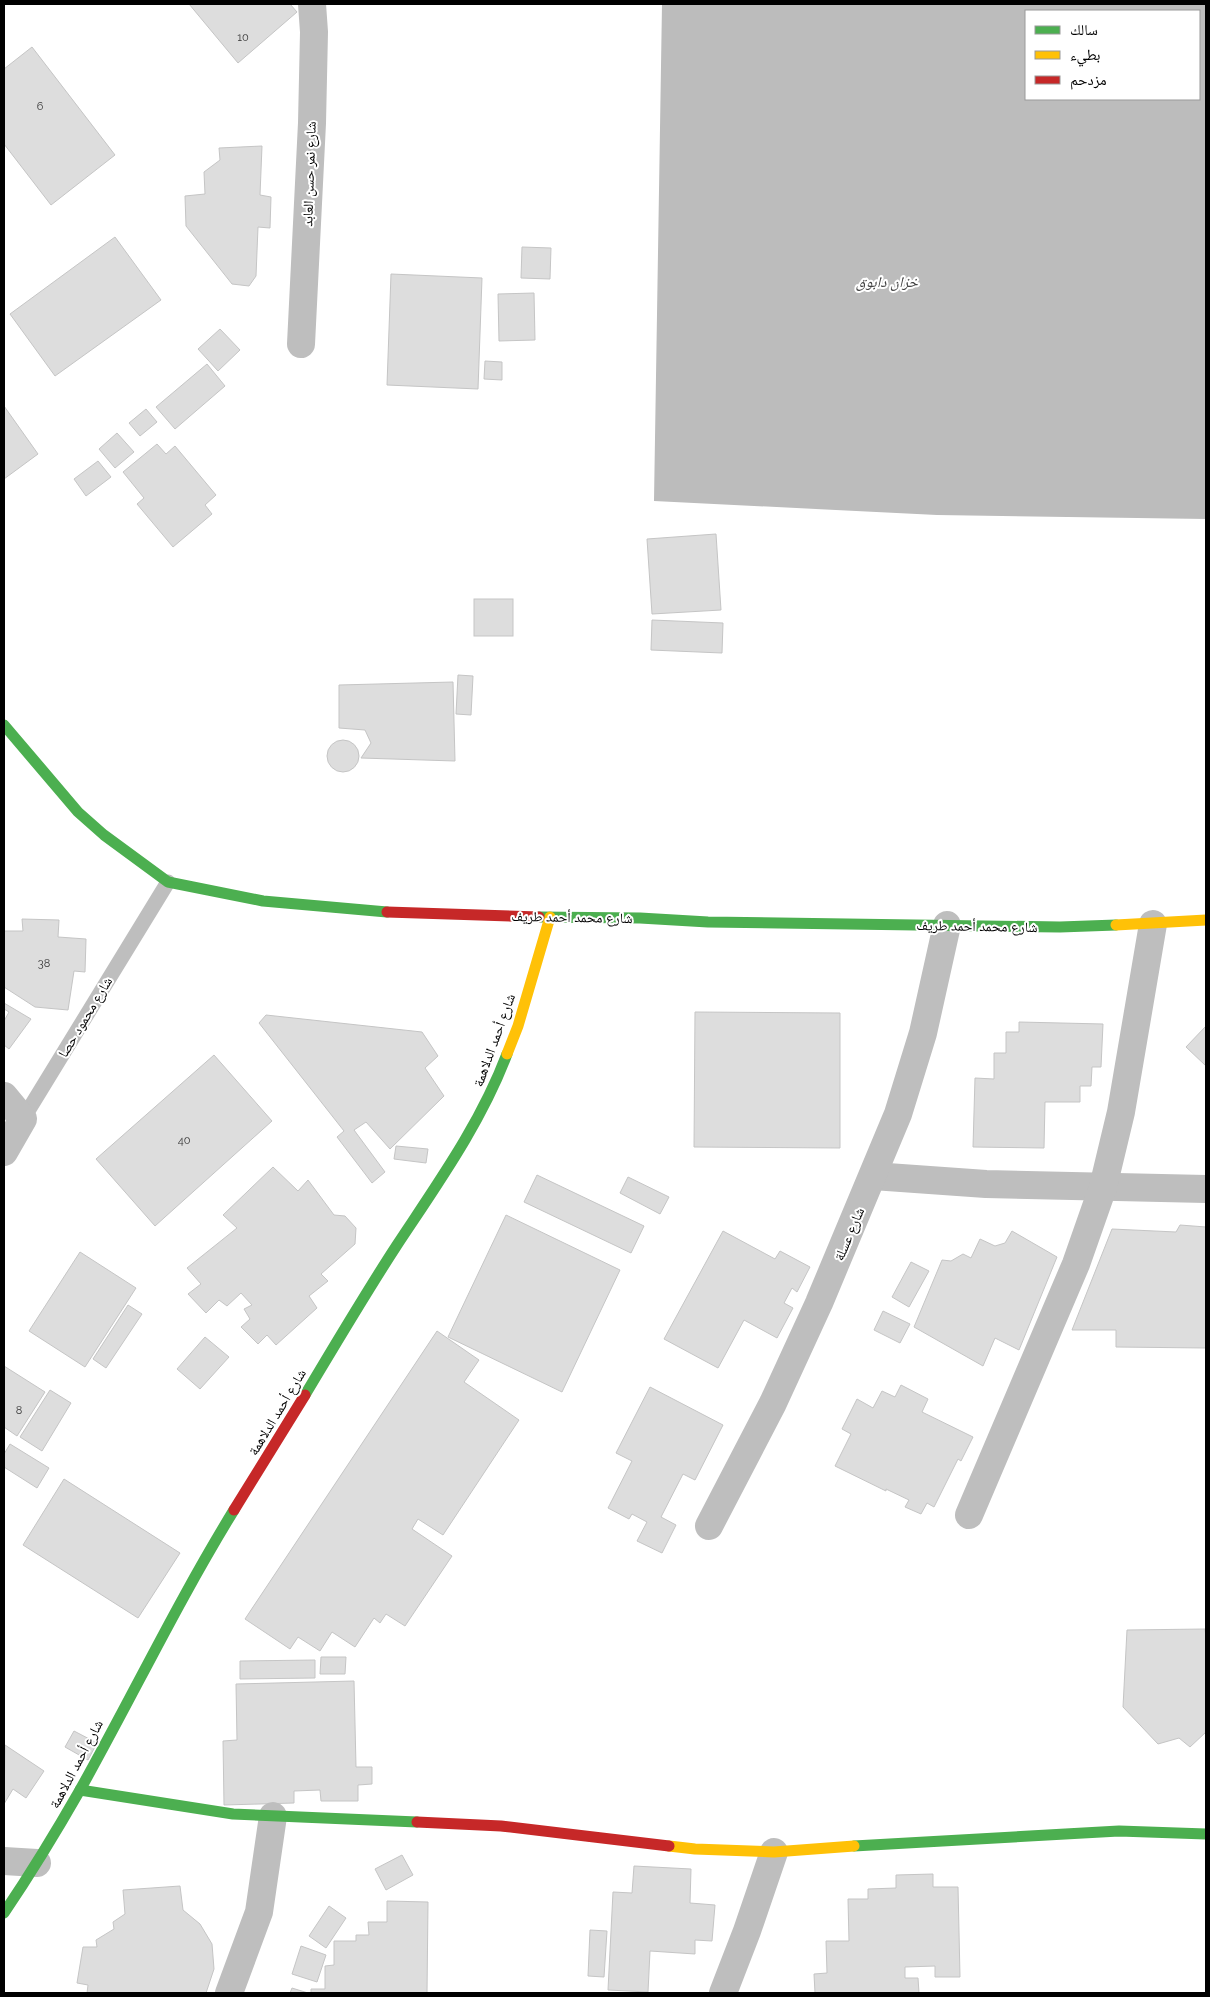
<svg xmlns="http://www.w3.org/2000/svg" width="1210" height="1997" viewBox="0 0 1210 1997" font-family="Raleway,'Noto Naskh Arabic',sans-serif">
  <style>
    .water { fill: #bcbcbc; fill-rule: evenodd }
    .building { fill: #ddd; stroke: #c5c5c5 }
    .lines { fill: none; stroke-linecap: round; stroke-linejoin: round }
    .lane { stroke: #bebebe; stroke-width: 15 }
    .street { stroke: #bebebe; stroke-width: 28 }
    .fast { stroke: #4caf50; stroke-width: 11 }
    .slow { stroke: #ffc107; stroke-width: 11 }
    .jam { stroke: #c62828; stroke-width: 11 }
    .labels { text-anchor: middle; stroke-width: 4; stroke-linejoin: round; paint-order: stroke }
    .number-label { font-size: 11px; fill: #373737 }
    .street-label { font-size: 14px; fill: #000; stroke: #fff }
    .water-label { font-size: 15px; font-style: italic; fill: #414141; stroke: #fff }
  </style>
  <rect width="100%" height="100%" fill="#fff"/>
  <!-- water -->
  <path class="water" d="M 662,4 L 1206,4 L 1206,519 L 937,515 L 654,501 ZM 1026,11 L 1199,11 L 1199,99 L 1026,99 Z"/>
  <!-- building -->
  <g class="building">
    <path d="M 189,4 L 290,4 L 297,12 L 238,63 Z"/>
    <path d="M 32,47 L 115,155 L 51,205 L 4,144 L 4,69 Z"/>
    <path d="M 262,146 L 260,195 L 271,197 L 270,228 L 258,227 L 256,276 L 249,286 L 232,284 L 186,226 L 185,196 L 205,194 L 204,172 L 220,160 L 219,148 Z"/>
    <path d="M 115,237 L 161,300 L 55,376 L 10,314 Z"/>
    <path d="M 522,247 L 551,248 L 550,279 L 521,278 Z"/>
    <path d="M 391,274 L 482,278 L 478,389 L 387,385 Z"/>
    <path d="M 534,293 L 535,340 L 499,341 L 498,294 Z"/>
    <path d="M 220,329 L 240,350 L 218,371 L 198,349 Z"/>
    <path d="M 485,361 L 502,362 L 502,380 L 484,379 Z"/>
    <path d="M 207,364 L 225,386 L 175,429 L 156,407 Z"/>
    <path d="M 4,406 L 38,454 L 4,479 Z"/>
    <path d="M 146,409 L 157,422 L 140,436 L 129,423 Z"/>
    <path d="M 117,433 L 134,452 L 115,468 L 99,449 Z"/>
    <path d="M 157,444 L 166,454 L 175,446 L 216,495 L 205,505 L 212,514 L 173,547 L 137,504 L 144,498 L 123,472 Z"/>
    <path d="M 98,461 L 111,477 L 86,496 L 74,479 Z"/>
    <path d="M 716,534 L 721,610 L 652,614 L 647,539 Z"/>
    <rect x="474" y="599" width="39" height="37"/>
    <path d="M 652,620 L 723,623 L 722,653 L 651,650 Z"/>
    <path d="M 458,675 L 473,676 L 471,715 L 456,714 Z"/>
    <path d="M 453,682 L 455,761 L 361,758 L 371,743 L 365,730 L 339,728 L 339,685 Z"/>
    <circle cx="343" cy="756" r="16"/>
    <path d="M 22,919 L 59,920 L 58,937 L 86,939 L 85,972 L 74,971 L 68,1010 L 35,1007 L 4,987 L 4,931 L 23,931 Z"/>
    <path d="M 4,1003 L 31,1019 L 9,1049 L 4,1045 L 4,1021 L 9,1012 L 4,1009 Z"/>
    <path d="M 695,1012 L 840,1013 L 840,1148 L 694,1147 Z"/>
    <path d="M 266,1015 L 422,1032 L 438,1056 L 425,1068 L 444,1096 L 390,1149 L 366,1122 L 354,1130 L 385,1172 L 372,1183 L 337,1137 L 344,1131 L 259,1023 Z"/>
    <path d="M 1019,1022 L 1103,1024 L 1101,1067 L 1092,1067 L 1091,1086 L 1080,1086 L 1080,1102 L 1045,1102 L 1044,1148 L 973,1147 L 975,1078 L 994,1079 L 994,1053 L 1006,1053 L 1006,1032 L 1019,1032 Z"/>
    <path d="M 1206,1026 L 1206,1066 L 1186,1047 Z"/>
    <path d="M 214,1055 L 272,1121 L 155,1226 L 96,1159 Z"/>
    <path d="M 396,1146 L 428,1149 L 426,1163 L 394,1159 Z"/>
    <path d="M 273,1167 L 298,1191 L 308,1180 L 334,1215 L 345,1216 L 356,1228 L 355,1244 L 321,1274 L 328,1281 L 309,1296 L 317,1308 L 276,1345 L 267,1335 L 258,1344 L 241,1327 L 250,1319 L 244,1309 L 252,1305 L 241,1293 L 227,1306 L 219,1300 L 206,1313 L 188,1294 L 201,1284 L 187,1268 L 237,1228 L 223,1215 Z"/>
    <path d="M 537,1175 L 644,1226 L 631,1253 L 524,1202 Z"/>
    <path d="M 628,1177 L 669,1197 L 660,1214 L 620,1193 Z"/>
    <path d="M 506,1215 L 620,1270 L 562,1392 L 448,1337 Z"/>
    <path d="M 1180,1225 L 1206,1227 L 1206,1348 L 1116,1347 L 1116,1330 L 1072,1330 L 1112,1229 L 1176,1232 Z"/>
    <path d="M 723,1231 L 775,1259 L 780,1251 L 810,1267 L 797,1292 L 792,1288 L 784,1303 L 793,1308 L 777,1338 L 744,1320 L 718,1368 L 664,1339 Z"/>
    <path d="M 1012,1231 L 1057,1257 L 1019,1350 L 995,1338 L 983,1366 L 914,1327 L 942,1260 L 951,1261 L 963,1254 L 971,1258 L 980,1239 L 995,1246 L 1005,1243 Z"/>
    <path d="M 80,1252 L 136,1288 L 85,1367 L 29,1331 Z"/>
    <path d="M 911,1262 L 929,1271 L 909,1307 L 892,1297 Z"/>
    <path d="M 128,1305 L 142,1314 L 106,1368 L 93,1359 Z"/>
    <path d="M 883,1311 L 910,1324 L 900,1343 L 874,1330 Z"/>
    <path d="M 437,1331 L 479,1360 L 464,1382 L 519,1420 L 443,1535 L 418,1519 L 412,1529 L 452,1556 L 405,1626 L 386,1614 L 380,1623 L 374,1618 L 355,1647 L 332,1632 L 320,1651 L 298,1637 L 290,1649 L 245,1619 Z"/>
    <path d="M 205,1337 L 229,1357 L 200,1389 L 177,1369 Z"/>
    <path d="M 4,1366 L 45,1392 L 17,1436 L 4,1427 Z"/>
    <path d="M 901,1385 L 928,1399 L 922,1412 L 973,1437 L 961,1461 L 958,1459 L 934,1507 L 927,1503 L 921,1514 L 905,1507 L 909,1500 L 886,1489 L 886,1491 L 835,1466 L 851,1434 L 842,1429 L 857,1399 L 873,1408 L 882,1391 L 895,1397 Z"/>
    <path d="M 650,1387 L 723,1425 L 695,1480 L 683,1474 L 661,1517 L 676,1525 L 662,1553 L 637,1541 L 647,1522 L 632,1514 L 629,1519 L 608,1508 L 632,1461 L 616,1453 Z"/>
    <path d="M 50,1390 L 71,1403 L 42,1451 L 20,1437 Z"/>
    <path d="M 10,1444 L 49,1468 L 37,1488 L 4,1467 L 4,1454 Z"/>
    <path d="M 64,1479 L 180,1553 L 138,1618 L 23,1545 Z"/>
    <path d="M 1205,1629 L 1206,1637 L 1206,1732 L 1190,1747 L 1179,1738 L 1158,1744 L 1123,1707 L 1127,1630 Z"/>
    <path d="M 321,1657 L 346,1657 L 345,1674 L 320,1674 Z"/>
    <path d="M 315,1660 L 315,1678 L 240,1679 L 240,1661 Z"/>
    <path d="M 354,1681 L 356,1767 L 372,1767 L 372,1784 L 358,1785 L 358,1801 L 321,1801 L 320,1790 L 294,1791 L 294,1803 L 224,1805 L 223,1741 L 237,1740 L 236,1684 Z"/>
    <path d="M 74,1731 L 97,1743 L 88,1760 L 65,1747 Z"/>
    <path d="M 5,1745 L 44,1771 L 26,1798 L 13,1789 L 4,1804 Z"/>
    <path d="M 402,1855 L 413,1875 L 386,1890 L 375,1869 Z"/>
    <path d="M 634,1866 L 691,1869 L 690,1903 L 715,1905 L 712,1941 L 695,1940 L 695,1954 L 650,1951 L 648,1992 L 608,1990 L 613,1892 L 632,1893 Z"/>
    <path d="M 933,1874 L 933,1887 L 958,1887 L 960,1977 L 935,1977 L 935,1966 L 905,1967 L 905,1978 L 918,1978 L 919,1993 L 815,1993 L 814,1974 L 827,1973 L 826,1941 L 849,1941 L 848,1899 L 868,1899 L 868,1889 L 896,1888 L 896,1875 Z"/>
    <path d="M 180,1886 L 183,1910 L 200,1924 L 212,1944 L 214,1969 L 206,1993 L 87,1993 L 88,1985 L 77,1983 L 83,1947 L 97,1947 L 96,1940 L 114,1929 L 113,1922 L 125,1914 L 123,1890 Z"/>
    <path d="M 387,1901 L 428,1902 L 427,1993 L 311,1993 L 311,1989 L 325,1989 L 325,1966 L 334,1965 L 334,1941 L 356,1941 L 356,1935 L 369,1935 L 368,1922 L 387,1922 Z"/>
    <path d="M 329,1906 L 346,1918 L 326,1948 L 309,1936 Z"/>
    <path d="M 590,1930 L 607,1931 L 604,1977 L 588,1976 Z"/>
    <path d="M 301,1946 L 326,1955 L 317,1982 L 292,1974 Z"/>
    <path d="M 292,1988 L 308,1993 L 290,1993 Z"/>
  </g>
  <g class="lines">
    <!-- lane -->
    <path class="lane" d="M 23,1119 L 168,882"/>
    <!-- street -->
    <g class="street">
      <path d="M 301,344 L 312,123 L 314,32 L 312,4"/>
      <path d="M 4,1096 L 23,1119 L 4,1152"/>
      <path d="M 873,1176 L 986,1184 L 1206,1189"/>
      <path d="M 969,1515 L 1076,1264 L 1103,1187 L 1121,1112 L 1153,924"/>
      <path d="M 709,1526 L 773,1403 L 819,1303 L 898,1114 L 923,1033 L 947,925"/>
      <path d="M 4,1861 L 37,1863"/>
      <path d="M 229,1993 L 259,1912 L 273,1816"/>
      <path d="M 723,1993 L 747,1931 L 774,1852"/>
    </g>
    <!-- fast -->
    <g class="fast">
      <path d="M 4,725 L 78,812 L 104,835 L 168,882 L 263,901 L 387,912"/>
      <path d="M 539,917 L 640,918 L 708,922 L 1060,927 L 1116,925"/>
      <path d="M 305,1395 C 335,1345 365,1294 397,1245 C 438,1183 481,1123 507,1054"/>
      <path d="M 80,1790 L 233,1814 L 417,1822"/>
      <path d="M 854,1846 L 1119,1831 L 1206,1834"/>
      <path d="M 4,1913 C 31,1873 56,1832 80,1790 C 132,1697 178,1601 234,1510"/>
    </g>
    <!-- slow -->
    <g class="slow">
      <path d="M 1116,925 L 1206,920"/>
      <path d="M 507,1054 L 518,1026 L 550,917"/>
      <path d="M 669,1846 L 695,1849 L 774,1852 L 854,1846"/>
    </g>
    <!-- jam -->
    <g class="jam">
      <path d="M 387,912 L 539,917"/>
      <path d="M 234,1510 L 305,1395"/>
      <path d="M 417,1822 L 501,1826 L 669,1846"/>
    </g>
  </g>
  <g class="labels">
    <!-- number labels -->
    <g class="number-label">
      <text x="243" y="41">10</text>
      <text x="40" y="110">6</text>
      <text x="44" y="967">38</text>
      <text x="184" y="1144">40</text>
      <text x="19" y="1414">8</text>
    </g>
    <!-- street labels -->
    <g class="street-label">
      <text transform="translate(309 174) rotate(-88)" y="5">شارع نمر حسن العابد</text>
      <text transform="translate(572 917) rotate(1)" y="5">شارع محمد أحمد طريف</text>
      <text transform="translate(977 926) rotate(1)" y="5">شارع محمد أحمد طريف</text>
      <text transform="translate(85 1017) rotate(-59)" y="5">شارع محمود حصا</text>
      <text transform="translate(494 1040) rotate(-70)" y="5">شارع أحمد الدلاهمة</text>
      <text transform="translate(849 1234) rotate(-67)" y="5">شارع عسلة</text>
      <text transform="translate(277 1412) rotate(-59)" y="5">شارع أحمد الدلاهمة</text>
      <text transform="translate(76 1764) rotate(-62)" y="5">شارع أحمد الدلاهمة</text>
    </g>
    <!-- water labels -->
    <g class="water-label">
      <text x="887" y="287">خزان دابوق</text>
    </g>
  </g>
  <!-- border -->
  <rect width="1210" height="1997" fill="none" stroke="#000000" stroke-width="10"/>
  <!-- legend -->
  <rect x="1025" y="10" width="175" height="90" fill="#ffffff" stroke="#999999"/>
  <rect x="1035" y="26" width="25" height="8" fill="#4caf50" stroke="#999999"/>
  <text x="1070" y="35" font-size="15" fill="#000000">سالك</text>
  <rect x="1035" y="51" width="25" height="8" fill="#ffc107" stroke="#999999"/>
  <text x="1070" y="60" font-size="15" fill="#000000">بطيء</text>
  <rect x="1035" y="76" width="25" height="8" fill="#c62828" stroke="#999999"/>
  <text x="1070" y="85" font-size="15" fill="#000000">مزدحم</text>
</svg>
